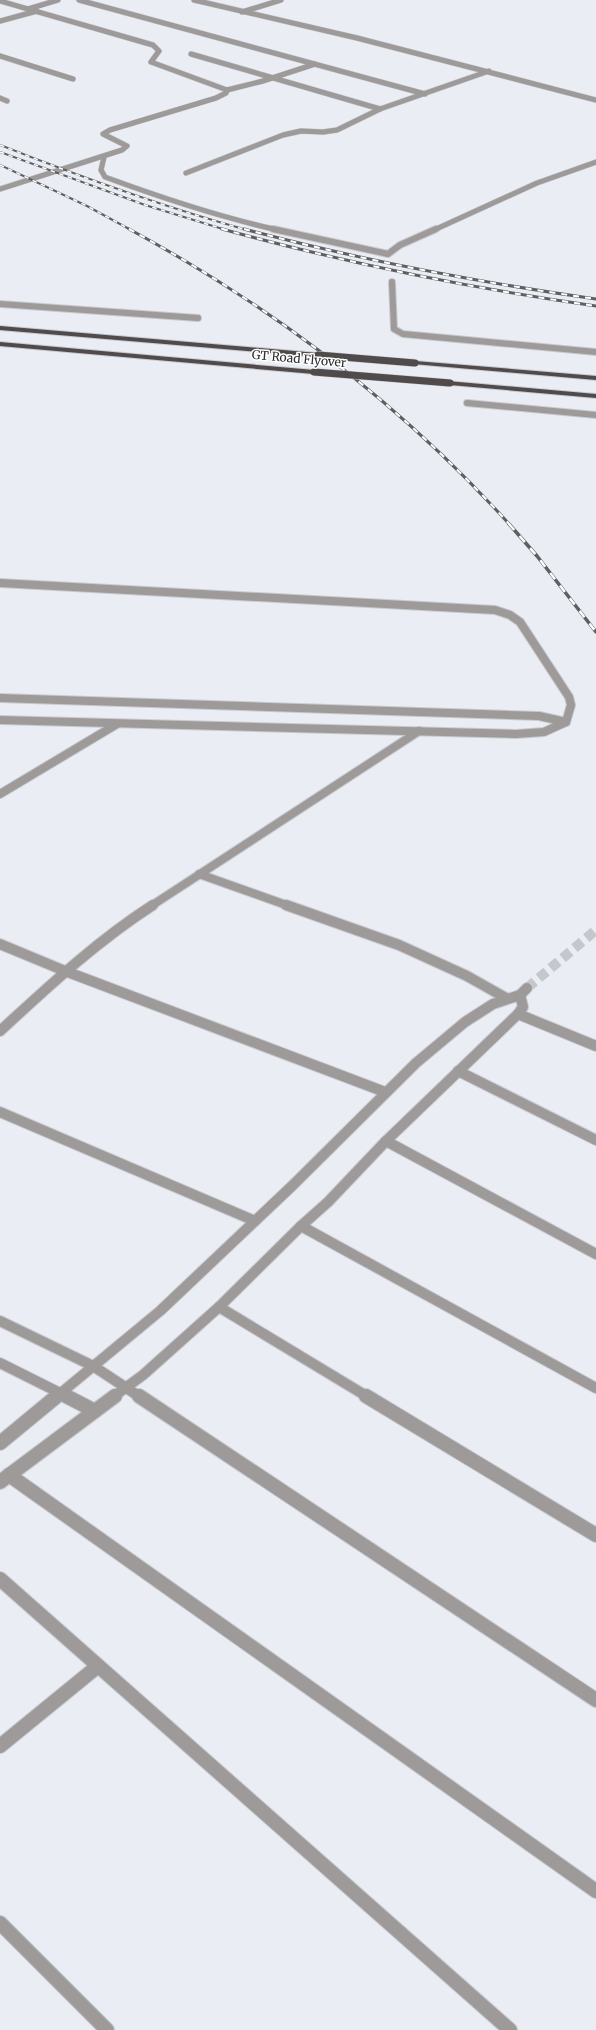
<svg xmlns="http://www.w3.org/2000/svg" width="596" height="2030" viewBox="0 0 596 2030" font-family="Merriweather,serif">
  <style>
    .lines { fill: none; stroke-linecap: round; stroke-linejoin: round }
    .tertiary-tunnel { stroke: #c4c7cc; stroke-width: 10; stroke-dasharray: 10 5.5; stroke-linecap: butt }
    .service-casing { stroke: #c8cad0; stroke-width: 8 }
    .minor-far4-casing { stroke: #c8cad0; stroke-width: 6 }
    .minor-far3-casing { stroke: #c8cad0; stroke-width: 8 }
    .minor-far2-casing { stroke: #c8cad0; stroke-width: 10 }
    .minor-far1-casing { stroke: #c8cad0; stroke-width: 12 }
    .minor-casing { stroke: #c8cad0; stroke-width: 16 }
    .tertiary-far1-casing { stroke: #c8cad0; stroke-width: 12 }
    .tertiary-casing { stroke: #c8cad0; stroke-width: 16 }
    .trunk-casing { stroke: #c8cad0; stroke-width: 2 }
    .service { stroke: #9d9a99; stroke-width: 6 }
    .minor-far4 { stroke: #9d9a99; stroke-width: 5 }
    .minor-far3 { stroke: #9d9a99; stroke-width: 6 }
    .minor-far2 { stroke: #9d9a99; stroke-width: 8 }
    .minor-far1 { stroke: #9d9a99; stroke-width: 10 }
    .minor { stroke: #9d9a99; stroke-width: 14 }
    .tertiary-far1 { stroke: #9d9a99; stroke-width: 10 }
    .tertiary { stroke: #9d9a99; stroke-width: 14 }
    .trunk { fill: #504a4a; fill-rule: evenodd }
    .rail-far2-casing { stroke: #5d5f62; stroke-width: 2 }
    .rail-far1-casing { stroke: #5d5f62; stroke-width: 3 }
    .rail-casing { stroke: #5d5f62; stroke-width: 3.5 }
    .rail-far2 { stroke: #fff; stroke-width: 1.5; stroke-dasharray: 4.5; stroke-linecap: butt }
    .rail-far1 { stroke: #fff; stroke-width: 2; stroke-dasharray: 6; stroke-linecap: butt }
    .rail { stroke: #fff; stroke-width: 2.5; stroke-dasharray: 8; stroke-linecap: butt }
    .trunk-bridge-casing { stroke: #c8cad0; stroke-width: 8; stroke-linecap: butt }
    .trunk-bridge { stroke: #504a4a; stroke-width: 7 }
    .labels { text-anchor: middle; stroke-width: 3; stroke-linejoin: round; paint-order: stroke }
    .far-street-label { font-size: 12px; fill: #2b2d2f; stroke: #fff }
  </style>
  <rect width="100%" height="100%" fill="#eaedf3"/>
  <g class="lines">
    <!-- tertiary-tunnel -->
    <path class="tertiary-tunnel" d="M 527,988 L 596,930"/>
    <!-- service casing -->
    <g class="service-casing">
      <path id="service" d="M 0,304 L 198,318"/>
    </g>
    <!-- minor-far4 casing -->
    <g class="minor-far4-casing">
      <g id="minor-far4">
        <path d="M 79,0 L 425,94"/>
        <path d="M 194,0 L 357,38 L 596,100"/>
        <path d="M 0,1 L 153,45 L 159,51 L 151,62 L 227,90 L 226,93 L 216,98 L 110,130 L 103,134 L 127,146 L 122,150 L 0,189"/>
        <path d="M 28,9 L 58,0"/>
        <path d="M 242,12 L 281,0"/>
        <path d="M 0,21 L 37,11"/>
        <path d="M 191,54 L 380,109"/>
        <path d="M 0,56 L 73,79"/>
        <path d="M 227,90 L 263,81 L 315,64"/>
        <path d="M 0,98 L 7,101"/>
        <path d="M 104,157 L 101,170 L 105,177 C 162,198 219,217 278,230"/>
        <path d="M 186,173 L 283,135 L 301,131 L 323,132 L 337,130 L 380,109 L 489,71"/>
        <path d="M 434,230 L 537,183 L 596,162"/>
      </g>
    </g>
    <!-- minor-far3 casing -->
    <g class="minor-far3-casing">
      <g id="minor-far3">
        <path d="M 273,229 L 388,254 L 400,245 L 436,229"/>
        <path d="M 392,282 L 394,329 L 403,334 L 596,352"/>
        <path d="M 467,403 L 596,415"/>
      </g>
    </g>
    <!-- minor-far2 casing -->
    <g class="minor-far2-casing">
      <g id="minor-far2">
        <path d="M 0,583 L 495,610 L 510,615 L 520,622 L 569,697 L 571,705 L 566,722 L 544,732 L 516,734 L 0,720"/>
        <path d="M 0,698 L 539,716 L 566,722"/>
        <path d="M 0,794 L 117,724"/>
        <path d="M 199,874 L 289,906"/>
        <path d="M 151,906 L 419,731"/>
      </g>
    </g>
    <!-- minor-far1 casing -->
    <g class="minor-far1-casing">
      <g id="minor-far1">
        <path d="M 286,905 L 399,945 L 467,976 L 506,998"/>
        <path d="M 0,944 L 65,971 L 385,1092"/>
        <path d="M 518,1014 L 596,1046"/>
        <path d="M 0,1031 C 49,986 97,941 153,905"/>
        <path d="M 458,1071 L 596,1140"/>
        <path d="M 0,1112 L 255,1221"/>
        <path d="M 386,1141 L 596,1254"/>
        <path d="M 301,1226 L 596,1388"/>
        <path d="M 219,1307 L 368,1397"/>
        <path d="M 125,1387 L 140,1397"/>
      </g>
    </g>
    <!-- minor casing -->
    <g class="minor-casing">
      <g id="minor">
        <path d="M 139,1396 L 596,1700"/>
        <path d="M 366,1396 L 596,1535"/>
        <path d="M 9,1475 L 596,1891"/>
        <path d="M 0,1579 L 510,2030"/>
        <path d="M 0,1746 L 98,1666"/>
        <path d="M 0,1923 L 107,2030"/>
      </g>
    </g>
    <!-- tertiary-far1 casing -->
    <g class="tertiary-far1-casing">
      <g id="tertiary-far1">
        <path d="M 0,1321 L 93,1366 L 125,1387"/>
        <path d="M 0,1363 L 68,1397"/>
        <path d="M 56,1397 L 160,1311 L 292,1186 L 416,1063 L 465,1022 L 493,1004 L 520,995 L 527,988"/>
        <path d="M 113,1397 L 143,1375 L 219,1307 L 301,1226 L 328,1202 L 386,1141 L 518,1014 L 523,1007 L 520,995"/>
      </g>
    </g>
    <!-- tertiary casing -->
    <g class="tertiary-casing">
      <g id="tertiary">
        <path d="M 66,1396 L 95,1411"/>
        <path d="M 0,1443 L 57,1396"/>
        <path d="M 0,1482 L 115,1396"/>
      </g>
    </g>
    <!-- trunk casing -->
    <g class="trunk-casing">
      <g id="trunk">
        <path d="M 0,326 L 318,353 L 321,355 L 318,357 L 0,330 Z"/>
        <path d="M 0,342 L 314,370 L 318,372 L 314,374 L 0,346 Z"/>
        <path d="M 415,361 L 596,376 L 596,380 L 413,364 L 411,363 Z"/>
        <path d="M 447,381 L 596,394 L 596,398 L 450,385 L 447,385 Z"/>
      </g>
    </g>
    <!-- service -->
    <use href="#service" class="service"/>
    <!-- minor-far4 -->
    <use href="#minor-far4" class="minor-far4"/>
    <!-- minor-far3 -->
    <use href="#minor-far3" class="minor-far3"/>
    <!-- minor-far2 -->
    <use href="#minor-far2" class="minor-far2"/>
    <!-- minor-far1 -->
    <use href="#minor-far1" class="minor-far1"/>
    <!-- minor -->
    <use href="#minor" class="minor"/>
    <!-- tertiary-far1 -->
    <use href="#tertiary-far1" class="tertiary-far1"/>
    <!-- tertiary -->
    <use href="#tertiary" class="tertiary"/>
    <!-- trunk -->
    <use href="#trunk" class="trunk"/>
    <!-- rail-far2 casing -->
    <g class="rail-far2-casing">
      <g id="rail-far2">
        <path d="M 0,145 C 81,177 163,207 247,230"/>
        <path d="M 0,152 L 145,205 L 226,230"/>
        <path d="M 0,165 L 87,206 L 131,230"/>
      </g>
    </g>
    <!-- rail-far1 casing -->
    <g class="rail-far1-casing">
      <g id="rail-far1">
        <path d="M 129,229 C 271,306 401,404 510,525"/>
        <path d="M 222,229 C 346,263 469,288 596,306"/>
        <path d="M 244,229 C 360,260 477,282 596,299"/>
      </g>
    </g>
    <!-- rail casing -->
    <g class="rail-casing">
      <path id="rail" d="M 509,524 L 537,556 L 596,632"/>
    </g>
    <!-- rail-far2 -->
    <use href="#rail-far2" class="rail-far2"/>
    <!-- rail-far1 -->
    <use href="#rail-far1" class="rail-far1"/>
    <!-- rail -->
    <use href="#rail" class="rail"/>
    <!-- trunk-bridge casing -->
    <g class="trunk-bridge-casing">
      <g id="trunk-bridge">
        <path d="M 318,355 L 415,363"/>
        <path d="M 314,372 L 450,383"/>
      </g>
    </g>
    <!-- trunk-bridge -->
    <use href="#trunk-bridge" class="trunk-bridge"/>
  </g>
  <g class="labels">
    <!-- far-street labels -->
    <g class="far-street-label">
      <text transform="translate(299 359) rotate(5)" y="4">GT Road Flyover</text>
    </g>
  </g>
</svg>
